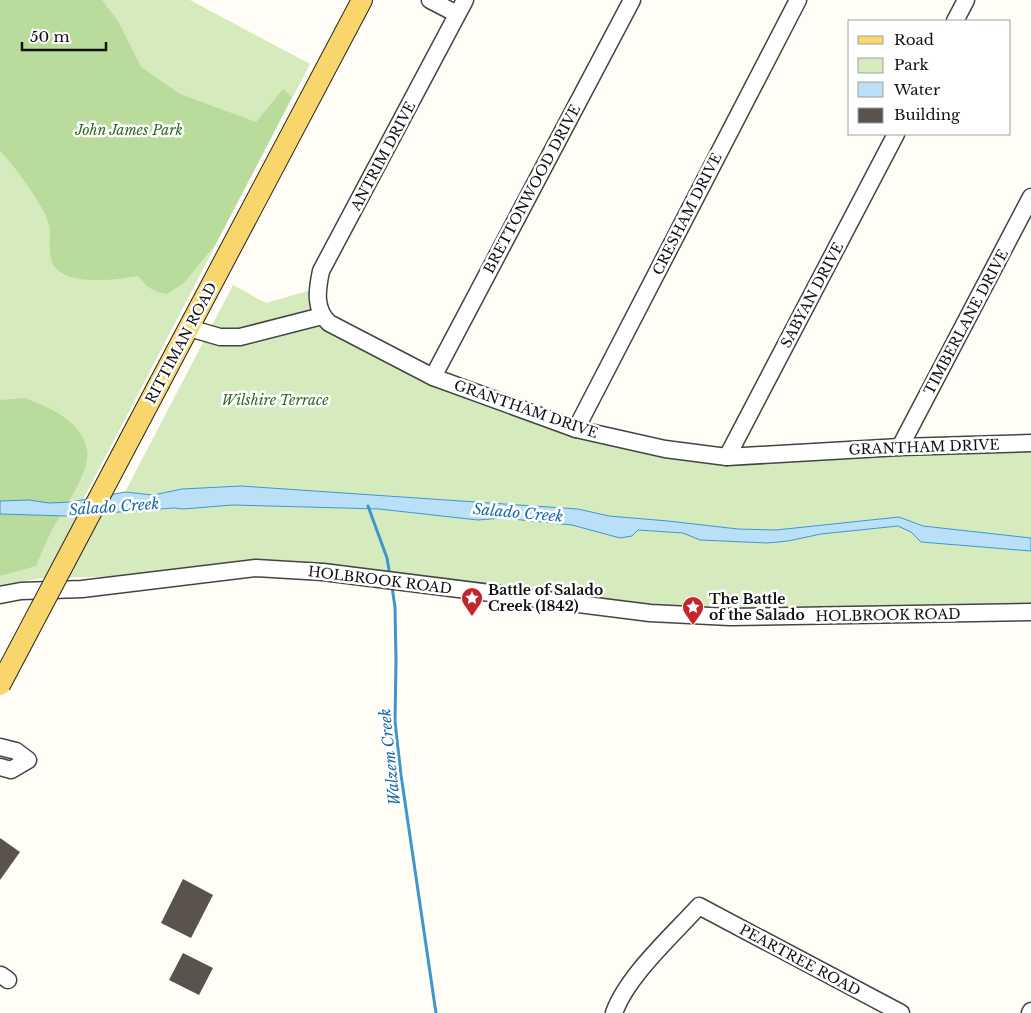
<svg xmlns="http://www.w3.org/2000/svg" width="1031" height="1013" viewBox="0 0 1031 1013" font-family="'Libre Baskerville',serif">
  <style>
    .green { fill: #d5ebbd }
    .forest { fill: #b9dc9c }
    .water { fill: #b9e0f7; stroke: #3f96cf }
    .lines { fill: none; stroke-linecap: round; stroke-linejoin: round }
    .stream { stroke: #3f96cf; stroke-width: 3 }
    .building { fill: #5a524d }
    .minor-casing { stroke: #444; stroke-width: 19 }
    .major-casing { stroke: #222; stroke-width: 22 }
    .minor { stroke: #fff; stroke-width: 16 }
    .major { stroke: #f9d66b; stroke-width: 20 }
    .major-bridge-casing { stroke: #222; stroke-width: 22; stroke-linecap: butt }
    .major-bridge { stroke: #f9d66b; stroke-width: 20 }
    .labels { text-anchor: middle; stroke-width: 5; stroke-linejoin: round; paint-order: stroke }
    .park-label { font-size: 14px; font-style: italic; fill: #2f6b1f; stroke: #fff }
    .street-label { font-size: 14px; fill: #111; stroke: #fff }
    .poi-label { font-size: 14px; font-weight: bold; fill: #111; stroke: #fff; text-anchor: start }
    .water-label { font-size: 15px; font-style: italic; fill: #1768a6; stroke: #fff }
  </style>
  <rect width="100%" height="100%" fill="#fffdf5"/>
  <!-- green -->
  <g class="green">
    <path d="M 0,0 L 190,0 L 310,64 L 75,515 L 233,505 L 379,509 L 478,520 L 502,518 L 572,525 L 620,538 L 632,536 L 638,530 L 683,533 L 700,540 L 767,543 L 788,541 L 821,534 L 898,526 L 911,532 L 921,542 L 1031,551 L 1031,605 L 724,609 L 665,607 L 309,564 L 141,576 L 42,578 L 0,586 Z"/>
    <path d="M 233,285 L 266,303 L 311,290 L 337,336 L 650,453 C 684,460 716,463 751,463 L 1031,448 L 1031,538 L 923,526 L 899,517 L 776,530 L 738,529 L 668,521 L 609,516 L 578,509 L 241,486 L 182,489 L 153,495 L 125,492 Z"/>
  </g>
  <!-- forest -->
  <g class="forest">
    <path d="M 0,0 L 102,0 L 118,21 L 141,67 L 180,94 L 256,122 L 283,89 L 292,97 L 215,245 L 184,283 L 167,294 C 153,292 147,287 138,276 C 117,280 58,288 51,259 C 48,247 52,232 48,221 C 41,202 14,165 0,151 Z"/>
    <path d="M 25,398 C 49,407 82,421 87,450 C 91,472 62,511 52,530 C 46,542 41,554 36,566 L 0,576 L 0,400 Z"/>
  </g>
  <!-- water -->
  <path class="water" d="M 241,486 L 578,509 L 609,516 L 668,521 L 738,529 L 776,530 L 899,517 L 923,526 L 1031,538 L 1031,551 L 921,542 L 911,532 L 898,526 L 821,534 L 788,541 L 767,543 L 700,540 L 683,533 L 638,530 L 632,536 L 620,538 L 572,525 L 502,518 L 478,520 L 379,509 L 233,505 L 183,509 L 174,508 L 66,516 L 0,514 L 0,501 L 29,500 L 49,503 L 71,502 L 125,492 L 153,495 L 182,489 Z"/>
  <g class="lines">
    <!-- stream -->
    <g class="stream">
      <path d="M 368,506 L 387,558 L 390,576"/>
      <path d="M 392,587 L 395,607 L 396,660 L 395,722 L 401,775 L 436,1013"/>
    </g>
  </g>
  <!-- building -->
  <g class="building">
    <path d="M 0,838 L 20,852 L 0,880 Z"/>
    <path d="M 183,879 L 213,895 L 191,938 L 161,923 Z"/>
    <path d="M 183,953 L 213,968 L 199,995 L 169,980 Z"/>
  </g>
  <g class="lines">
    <!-- minor casing -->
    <g class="minor-casing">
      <g id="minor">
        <path d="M 430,0 L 457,14"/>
        <path d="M 465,0 L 321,271 C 317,290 314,309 329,323 L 433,377 L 576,429 L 665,449 L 727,457 L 900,447 L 1031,443"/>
        <path d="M 955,21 L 966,0"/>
        <path d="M 189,328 L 220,337 L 240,337 L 322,316"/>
        <path d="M 433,377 L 632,0"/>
        <path d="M 576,429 L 798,0"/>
        <path d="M 900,447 L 1031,197"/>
        <path d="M 727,457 L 896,134"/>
        <path d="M 0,595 L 21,591 L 82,589 L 256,568 L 323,572 L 650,613 L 730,617 L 1031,612"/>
        <path d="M 0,747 L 16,751 L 28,760 L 11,770 L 0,767"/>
        <path d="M 1,975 L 8,980"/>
        <path d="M 614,1013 C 627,976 672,936 699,906 L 901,1013"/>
        <path d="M 1030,1013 L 1031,1011"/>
      </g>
    </g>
    <!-- major casing -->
    <g class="major-casing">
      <path id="major" d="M 160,382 L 362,0"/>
    </g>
    <!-- minor -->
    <use href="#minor" class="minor"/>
    <!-- major -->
    <use href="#major" class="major"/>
    <!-- major-bridge casing -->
    <g class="major-bridge-casing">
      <path id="major-bridge" d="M 0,685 L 160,382"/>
    </g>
    <!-- major-bridge -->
    <use href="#major-bridge" class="major-bridge"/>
  </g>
  <!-- icons -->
  <defs>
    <g id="sight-pin" transform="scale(1.125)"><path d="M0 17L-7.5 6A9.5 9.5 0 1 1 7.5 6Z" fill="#c4262e" stroke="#fff"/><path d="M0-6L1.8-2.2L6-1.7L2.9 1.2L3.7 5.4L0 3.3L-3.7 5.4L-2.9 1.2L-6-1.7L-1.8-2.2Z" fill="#fff"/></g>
  </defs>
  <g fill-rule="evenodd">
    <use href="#sight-pin" x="472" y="598"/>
    <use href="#sight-pin" x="693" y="607"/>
  </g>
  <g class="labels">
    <!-- park labels -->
    <g class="park-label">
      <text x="129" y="135">John James Park</text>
      <text x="275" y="405">Wilshire Terrace</text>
    </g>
    <!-- street labels -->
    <g class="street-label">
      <text transform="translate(383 156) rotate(-62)" y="5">ANTRIM DRIVE</text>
      <text transform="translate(532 189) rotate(-62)" y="5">BRETTONWOOD DRIVE</text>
      <text transform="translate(687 214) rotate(-63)" y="5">CRESHAM DRIVE</text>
      <text transform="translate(812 295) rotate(-62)" y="5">SABYAN DRIVE</text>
      <text transform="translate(966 322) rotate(-62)" y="5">TIMBERLANE DRIVE</text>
      <text transform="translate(181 343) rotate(-62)" y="5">RITTIMAN ROAD</text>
      <text transform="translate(526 409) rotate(19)" y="5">GRANTHAM DRIVE</text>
      <text transform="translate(924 447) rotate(-2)" y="5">GRANTHAM DRIVE</text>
      <text transform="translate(380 580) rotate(7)" y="5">HOLBROOK ROAD</text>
      <text transform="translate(888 615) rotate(-1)" y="5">HOLBROOK ROAD</text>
      <text transform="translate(800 960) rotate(28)" y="5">PEARTREE ROAD</text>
    </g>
    <!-- poi labels -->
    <g class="poi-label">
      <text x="488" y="595">Battle of Salado<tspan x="488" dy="16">Creek (1842)</tspan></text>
      <text x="709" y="604">The Battle<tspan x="709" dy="16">of the Salado</tspan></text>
    </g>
    <!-- water labels -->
    <g class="water-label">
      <text transform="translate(114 507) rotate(-4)" y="5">Salado Creek</text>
      <text transform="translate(518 513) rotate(5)" y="5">Salado Creek</text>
      <text transform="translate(390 757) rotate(-96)" y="5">Walzem Creek</text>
    </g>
  </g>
  <!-- legend -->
  <rect x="848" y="20" width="162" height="115" fill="#ffffff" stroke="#a0a0a0"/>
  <rect x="858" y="36" width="25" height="8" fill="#f9d66b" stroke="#a0a0a0"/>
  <text x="894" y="45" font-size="15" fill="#111111">Road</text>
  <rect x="858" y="58" width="25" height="15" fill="#d5ebbd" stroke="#a0a0a0"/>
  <text x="894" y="70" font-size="15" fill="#111111">Park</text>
  <rect x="858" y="82" width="25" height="15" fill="#b9e0f7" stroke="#a0a0a0"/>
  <text x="894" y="95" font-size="15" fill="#111111">Water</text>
  <rect x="858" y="108" width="25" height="15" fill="#5a524d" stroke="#a0a0a0"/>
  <text x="894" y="120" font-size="15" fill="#111111">Building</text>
  <!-- scale -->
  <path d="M22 42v8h84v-8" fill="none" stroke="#111111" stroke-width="2.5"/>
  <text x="30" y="42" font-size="15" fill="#111111" stroke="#ffffff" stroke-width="4" paint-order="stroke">50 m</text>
</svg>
